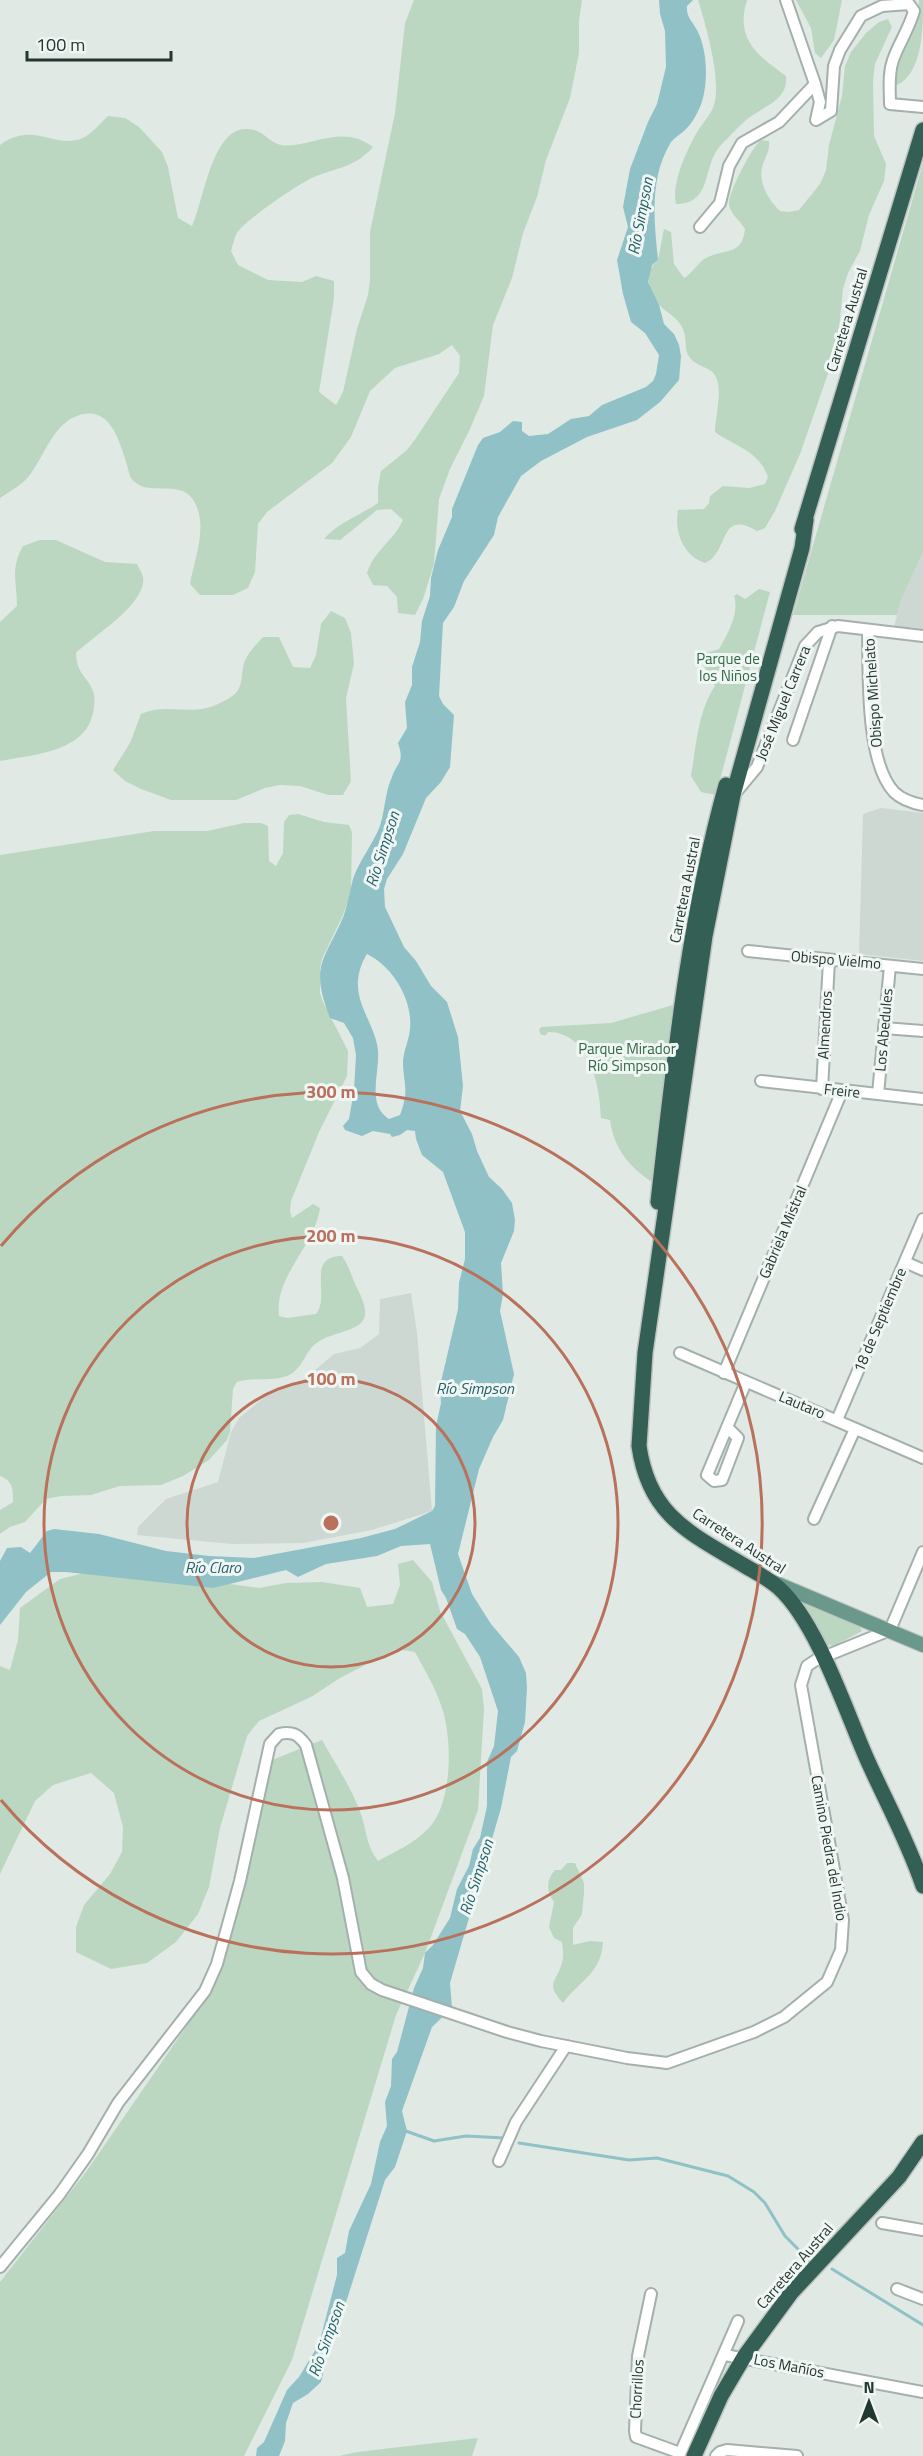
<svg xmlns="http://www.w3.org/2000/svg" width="923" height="2456" viewBox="0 0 923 2456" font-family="'Titillium Web',sans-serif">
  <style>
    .built { fill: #ced8d3 }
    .green { fill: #bbd7c2 }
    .water { fill: #8fc1c7; fill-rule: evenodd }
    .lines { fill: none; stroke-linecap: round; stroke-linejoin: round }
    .stream { stroke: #8fc1c7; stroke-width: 3 }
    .minor-casing { stroke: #a4b0ab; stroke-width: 14 }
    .major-casing { stroke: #bdc3c1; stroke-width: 16 }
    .highway-casing { stroke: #bdc3c1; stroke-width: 18 }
    .minor { stroke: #fff; stroke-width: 10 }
    .major { stroke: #6a998b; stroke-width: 14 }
    .highway { stroke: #335f54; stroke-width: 15 }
    .ring { fill: none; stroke: #ba715c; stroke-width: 3 }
    .labels { text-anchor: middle; stroke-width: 6; stroke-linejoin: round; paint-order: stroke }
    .street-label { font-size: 15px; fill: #233731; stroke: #f0f6f3 }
    .park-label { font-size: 15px; fill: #336845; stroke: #f0f6f3 }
    .water-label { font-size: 16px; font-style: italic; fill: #25626b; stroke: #f0f6f3 }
    .centre { fill: #ba715c; stroke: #f0f6f3; stroke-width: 3 }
    .ring-label { font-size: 18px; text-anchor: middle; font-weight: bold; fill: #ba715c; stroke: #f0f6f3; stroke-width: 6; stroke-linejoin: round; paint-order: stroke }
  </style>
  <rect width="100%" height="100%" fill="#e0e9e4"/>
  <!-- built -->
  <g class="built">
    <path d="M 923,552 L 923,631 L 894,627 L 901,600 Z"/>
    <path d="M 881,808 L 923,813 L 923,961 L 859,954 L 863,814 Z"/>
    <path d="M 411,1293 L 417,1333 L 432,1511 L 372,1530 L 303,1543 L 232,1544 L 137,1535 L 138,1527 L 166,1499 L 218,1482 L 231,1432 L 239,1418 L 266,1396 L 302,1381 L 334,1354 L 360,1348 L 379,1334 L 380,1299 Z"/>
  </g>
  <!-- green -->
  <g class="green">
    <path d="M 414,0 L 582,0 L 579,21 L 579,53 L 570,98 L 546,160 L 537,197 L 523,233 L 512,278 L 493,325 L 484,396 L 470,429 L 450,469 L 439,499 L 434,564 L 423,599 L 415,615 L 398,613 L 397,597 L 387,586 L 373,585 L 367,573 C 375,549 392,543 403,520 L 391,509 L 377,510 L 340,540 L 324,539 C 339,522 359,516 378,503 L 378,487 L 381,471 L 407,450 L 416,438 L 459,373 L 460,356 L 452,345 L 439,354 L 395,368 L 370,391 L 351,437 L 332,463 L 267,512 L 258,524 L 255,572 L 248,588 L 233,595 L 200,595 L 190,584 C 194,560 208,528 195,503 C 182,476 147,500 131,478 C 129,474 128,469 127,465 C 119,440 110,404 77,416 C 53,424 44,457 29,476 C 22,485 10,491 0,498 L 0,145 C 34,120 54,150 83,138 C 91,134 101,123 108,116 L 125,118 L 139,127 L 162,152 L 168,167 L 178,218 L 192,226 C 204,201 212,126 248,129 C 268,130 269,149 294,145 C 323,141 346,127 373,147 C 355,167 340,167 316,176 C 301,182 245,220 237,233 C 234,238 233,245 231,251 L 238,265 L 268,280 L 302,282 L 316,276 L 334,281 L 334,298 L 319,392 L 336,405 L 343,392 L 357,329 L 368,295 L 370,280 L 370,232 L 395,113 L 405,23 Z"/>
    <path d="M 698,0 L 747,0 C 735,39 757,55 786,76 C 789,101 761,107 745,121 C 738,127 730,136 722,144 C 701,165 714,204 676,204 C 671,183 688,147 699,129 C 705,120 713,112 715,101 C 720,74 706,26 698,0 Z"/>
    <path d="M 796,0 L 842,0 L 834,40 L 821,58 L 815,53 L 811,28 Z"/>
    <path d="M 919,0 L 923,0 C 923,28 923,73 897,85 C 885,59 920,28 919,0 Z"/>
    <path d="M 888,19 L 892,27 L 875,64 L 873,81 L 874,136 L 886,164 L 884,181 L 869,215 L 860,251 L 848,273 L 843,289 L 837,348 L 800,454 L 775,511 L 765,528 L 757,531 C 718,508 730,552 705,563 C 683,555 674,532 678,510 L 704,509 L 709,503 L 710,496 L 723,486 L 749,488 L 765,484 L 768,477 C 758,450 736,447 715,432 C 715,416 723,392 716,377 C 712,367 697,367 690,358 C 683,350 688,337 682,327 C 677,317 667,313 659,305 C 646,292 644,272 658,260 L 664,229 L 671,232 L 674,264 L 684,278 C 693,273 697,263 706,258 C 724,248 742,257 745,229 C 740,220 730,214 729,204 C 728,193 752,147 761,140 L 769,141 C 770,151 766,155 763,164 C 757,181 768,199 780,211 L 789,212 L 799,210 L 820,184 L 826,170 L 829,145 L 842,96 L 845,66 L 851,52 L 866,33 L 879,22 Z"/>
    <path d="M 923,163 L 923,552 L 901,600 L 897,615 L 793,615 Z"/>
    <path d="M 40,540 L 56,540 L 105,562 L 137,564 C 139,568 142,573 143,577 C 147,604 93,636 76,653 C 77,677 89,676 94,694 C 95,701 94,711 92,717 C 81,753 30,755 0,761 L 0,622 L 17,606 C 17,581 10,569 23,546 Z"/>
    <path d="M 759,589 L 770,592 L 716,795 L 701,792 L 691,776 C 696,747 698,711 715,686 L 701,660 L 703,654 L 719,649 C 727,635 740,613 734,596 L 737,594 L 745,599 Z"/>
    <path d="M 331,611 L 345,618 L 351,633 L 354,664 L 346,698 L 351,781 L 343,795 L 328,795 L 300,786 L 280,785 L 265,788 L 236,800 L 171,800 L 141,789 L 125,781 L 113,770 L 130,743 L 141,714 C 171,701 191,719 222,702 C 226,700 232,697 235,694 C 243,686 241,674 244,663 C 248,652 256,645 263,637 L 279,637 L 293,667 L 310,668 L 316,655 L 321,624 Z"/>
    <path d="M 298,814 L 324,822 L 349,825 L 352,832 L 351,893 L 343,915 L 322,959 L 320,968 L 320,993 L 323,1002 L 348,1051 L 347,1076 L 319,1132 L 291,1201 L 290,1211 L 292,1218 L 313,1204 L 320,1208 C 315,1246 274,1276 279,1316 L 287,1318 L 316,1314 C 331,1296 305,1256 342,1256 C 350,1267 352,1279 358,1290 C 381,1334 344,1326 318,1342 C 306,1349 304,1366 291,1374 C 276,1383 254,1376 237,1382 L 233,1389 L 230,1432 L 227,1440 L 209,1460 L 183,1476 L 161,1485 L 120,1486 L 91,1495 L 61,1496 L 46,1499 L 25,1522 L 10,1527 L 0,1534 L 0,1510 L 13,1502 C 13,1489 13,1481 0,1476 L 0,855 L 154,831 L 207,831 L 244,823 L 261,823 L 268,826 L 269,861 L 276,866 L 283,853 L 284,822 L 289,815 Z"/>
    <path d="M 673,1005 L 652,1182 C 628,1166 614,1148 610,1120 L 601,1118 C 600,1086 590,1032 548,1032 L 546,1035 L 541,1035 L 539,1030 L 541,1027 L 611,1023 Z"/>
    <path d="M 413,1560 L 432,1582 L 440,1611 L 482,1689 L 484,1709 L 478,1810 L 425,1953 L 396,2015 L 292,2360 L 244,2456 L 0,2456 L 0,2282 L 86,2172 L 208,1995 L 232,1924 L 272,1760 L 322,1740 C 336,1765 353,1790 362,1817 C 367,1834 367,1847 378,1861 C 395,1852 414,1843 428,1829 C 453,1804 453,1737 441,1705 C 435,1687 424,1669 415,1652 L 396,1649 L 340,1678 L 311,1697 L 259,1721 L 247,1736 L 220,1828 L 209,1887 L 198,1914 L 176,1942 L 147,1963 L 111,1969 L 76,1952 L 76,1927 L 84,1905 L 110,1874 L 122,1852 L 123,1827 L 114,1793 L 91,1773 L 53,1785 L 35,1801 L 0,1874 L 0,1666 L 10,1670 L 18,1640 L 20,1608 L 60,1579 L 97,1570 L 179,1577 L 259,1588 L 286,1583 L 322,1582 L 360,1588 L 367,1607 L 393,1604 L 400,1585 L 398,1564 Z"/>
    <path d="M 803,1600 L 860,1627 L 862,1631 L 834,1646 L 825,1644 L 802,1603 Z"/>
    <path d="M 567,1863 L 575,1863 L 584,1883 L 584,1893 L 582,1914 L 573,1928 L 573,1945 L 590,1941 L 603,1942 C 601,1974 580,1980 563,2003 C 545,1983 556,1983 562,1963 C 564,1956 563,1949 562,1942 L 554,1938 L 549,1927 L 554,1902 C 546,1891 546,1880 555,1870 L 561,1870 Z"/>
    <path d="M 478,2438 L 472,2456 L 339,2456 L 357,2452 Z"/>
  </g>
  <!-- water -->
  <path class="water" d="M 659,0 L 693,0 L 687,6 C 686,17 692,21 697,30 C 707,49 708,78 703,98 C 700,109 693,123 685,130 C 680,135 675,137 671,142 C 649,178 654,221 658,260 L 652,265 L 648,282 L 659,305 L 664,324 L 674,334 L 679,345 L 681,356 L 679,380 L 660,402 L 637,420 L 587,437 L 541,461 L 521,476 L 498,517 L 494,535 L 464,581 L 454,607 L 443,623 L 439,696 L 443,704 L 454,715 L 450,767 L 441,782 L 426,798 L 403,854 L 387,879 L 384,889 L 385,907 L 404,947 L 416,961 L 431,986 L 447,1002 L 458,1037 L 463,1086 L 460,1111 L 472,1134 L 477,1151 L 489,1177 L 502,1189 L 512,1203 L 515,1220 L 514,1231 L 501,1263 L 503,1294 L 500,1311 L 514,1374 L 503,1420 L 493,1437 L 479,1469 L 458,1554 L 472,1594 L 491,1624 L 519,1657 L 526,1673 L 527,1688 L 525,1722 L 517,1751 L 511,1757 L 501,1808 L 450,1983 L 452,2008 L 432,2027 L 402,2111 L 407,2131 L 395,2167 L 385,2180 L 341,2318 L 331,2343 L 321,2382 L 308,2394 L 293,2403 L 286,2423 L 285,2441 L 279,2456 L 256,2456 L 257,2448 L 264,2442 L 287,2390 L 299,2377 L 319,2344 L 337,2275 L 337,2258 L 345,2253 L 349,2231 L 371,2184 L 380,2142 L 387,2126 L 385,2102 L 391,2086 L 392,2059 L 397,2052 L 414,1988 L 423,1968 L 425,1953 L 433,1945 L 450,1918 L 457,1889 L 469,1866 L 473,1849 L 480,1838 L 487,1806 L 487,1762 L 494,1746 L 498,1711 L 480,1657 L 465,1634 L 457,1629 L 446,1598 L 441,1590 L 430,1544 L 401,1546 L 377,1556 L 326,1564 L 298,1577 L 286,1570 L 213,1588 L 66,1572 L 51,1572 L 26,1592 L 0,1625 L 0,1561 L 7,1548 L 21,1547 L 30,1553 L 47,1531 L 54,1529 L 99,1534 L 166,1551 L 209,1556 L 254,1558 L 361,1538 L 395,1529 L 432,1511 L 435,1506 L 436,1426 L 441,1403 L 440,1386 L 458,1309 L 459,1283 L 465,1259 L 465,1232 L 443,1172 L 422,1155 L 416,1139 L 415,1131 L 407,1130 L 400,1135 L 392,1137 L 390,1134 L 373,1131 L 362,1136 L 345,1130 L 343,1126 L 349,1119 L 354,1090 L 356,1055 L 353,1038 L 344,1023 L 330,1018 C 309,964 325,961 344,915 C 348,903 350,891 353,879 C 359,861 373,844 380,826 C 385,810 385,792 392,777 C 397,762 405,763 398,743 L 407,728 L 405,702 L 412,685 L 412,667 L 420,642 L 422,621 L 430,596 L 431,578 L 438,550 L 452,517 L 452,509 L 478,445 L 483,438 L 500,432 L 513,421 L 522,422 L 522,431 L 529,436 L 548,434 L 571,419 L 589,416 L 602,405 L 646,387 L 653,381 L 656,374 L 659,355 L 645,333 L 631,322 L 623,294 L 617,260 L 628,227 L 623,207 L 630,169 L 648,122 L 657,104 L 666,67 L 665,31 L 660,14 ZM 367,954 C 392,966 413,999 410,1029 C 409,1040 404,1049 403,1061 C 403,1084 410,1089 400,1115 L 389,1119 C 366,1105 380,1073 378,1050 C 375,1025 356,1006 358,980 C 359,970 362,962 367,954 Z"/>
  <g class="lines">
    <!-- stream -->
    <g class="stream">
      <path d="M 403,2130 L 434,2141 L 466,2136 L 504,2138"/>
      <path d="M 519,2143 L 629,2160 L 657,2158 L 728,2176 L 754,2192 L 765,2203 L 785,2236 L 800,2251"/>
      <path d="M 832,2269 L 923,2325"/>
    </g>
    <!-- minor casing -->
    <g class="minor-casing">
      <g id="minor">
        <path d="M 815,84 L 820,102 L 816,120 L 831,111 L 834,66 L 840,50 L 861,16 L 882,6 L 909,4 L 914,11 C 909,29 899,43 893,60 C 888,74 890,90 890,104 L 923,107"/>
        <path d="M 700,227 L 720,203 L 729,166 L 742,143 L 779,122 L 815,84 L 786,0"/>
        <path d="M 868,630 C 869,670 865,761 894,792 C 902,800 912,803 923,805"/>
        <path d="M 793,740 L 832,626"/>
        <path d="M 737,791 L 757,767 L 805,646 L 818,632 L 838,626 L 923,636"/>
        <path d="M 748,951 L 923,969"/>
        <path d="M 884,1028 L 923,1031"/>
        <path d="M 761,1081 L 923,1099"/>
        <path d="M 822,1089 L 829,961"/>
        <path d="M 878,1094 L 890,966"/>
        <path d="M 905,1262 L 923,1270"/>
        <path d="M 680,1353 L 923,1458"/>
        <path d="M 724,1373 L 842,1091"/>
        <path d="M 837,1420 L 923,1219"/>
        <path d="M 727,1427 L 738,1438 L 722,1480 L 714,1481 L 707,1475 L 746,1382"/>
        <path d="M 814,1519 L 855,1429"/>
        <path d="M 499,2161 L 516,2122 L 566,2046"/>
        <path d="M 882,2223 L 923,2230"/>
        <path d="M 0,2267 L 59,2195 L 88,2154 L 118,2103 L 205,1991 L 217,1964 L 240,1881 L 270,1744 L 279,1734 C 292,1731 298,1734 306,1745 L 343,1878 L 361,1972 L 371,1984 L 382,1990 L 507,2032 L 541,2041 L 627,2058 L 667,2063 L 754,2032 L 784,2017 L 827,1982 L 841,1950 L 843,1920 L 801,1685 L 807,1666 L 816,1660 L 890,1630 L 923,1552"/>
        <path d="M 897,2289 L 923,2299"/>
        <path d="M 651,2294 L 638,2356 L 635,2431 L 636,2437 L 680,2453"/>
        <path d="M 725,2355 L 923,2392"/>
        <path d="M 679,2456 L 738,2321"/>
        <path d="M 716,2456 L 720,2452 L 727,2450 L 797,2456"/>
      </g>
    </g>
    <!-- major casing -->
    <g class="major-casing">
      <path id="major" d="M 773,1582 L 923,1645"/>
    </g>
    <!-- highway casing -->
    <g class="highway-casing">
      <g id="highway">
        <path d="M 806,520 L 802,548 L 733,795 L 705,936 L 645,1353 L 639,1446 C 649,1516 690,1533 745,1566 C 757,1573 769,1579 779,1588 C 817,1623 845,1709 866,1757 C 885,1800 908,1841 923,1886"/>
        <path d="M 802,529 L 923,130"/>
        <path d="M 658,1202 C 674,1062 688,921 726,785"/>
        <path d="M 694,2456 L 721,2396 L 744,2357 L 791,2293 L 899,2177 L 923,2142"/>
      </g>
    </g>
    <!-- minor -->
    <use href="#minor" class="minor"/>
    <!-- major -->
    <use href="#major" class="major"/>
    <!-- highway -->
    <use href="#highway" class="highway"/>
  </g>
  <!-- distance rings -->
  <g class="ring">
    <circle cx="331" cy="1523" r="144"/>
    <circle cx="331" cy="1523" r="287"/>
    <path d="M1 1246A431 431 0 1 1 1 1800"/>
  </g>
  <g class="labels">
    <!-- street labels -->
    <g class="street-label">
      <text transform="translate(847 320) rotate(-73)" y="5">Carretera Austral</text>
      <text transform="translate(873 693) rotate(-94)" y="5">Obispo Michelato</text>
      <text transform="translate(783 703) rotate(-68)" y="5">José Miguel Carrera</text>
      <text transform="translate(685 890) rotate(-79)" y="5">Carretera Austral</text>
      <text transform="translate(836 960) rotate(5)" y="5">Obispo Vielmo</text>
      <text transform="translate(825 1025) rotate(-87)" y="5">Almendros</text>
      <text transform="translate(884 1030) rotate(-85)" y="5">Los Abedules</text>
      <text transform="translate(842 1091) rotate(6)" y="5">Freire</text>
      <text transform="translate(783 1232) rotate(-67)" y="5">Gabriela Mistral</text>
      <text transform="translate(880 1320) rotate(-67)" y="5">18 de Septiembre</text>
      <text transform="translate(802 1405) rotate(23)" y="5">Lautaro</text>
      <text transform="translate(739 1541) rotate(33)" y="5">Carretera Austral</text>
      <text transform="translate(829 1848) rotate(80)" y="5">Camino Piedra del Indio</text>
      <text transform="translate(795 2266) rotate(-49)" y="5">Carretera Austral</text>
      <text transform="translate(789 2366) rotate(11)" y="5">Los Mañíos</text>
      <text transform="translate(637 2389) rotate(-87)" y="5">Chorrillos</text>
    </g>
    <!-- park labels -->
    <g class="park-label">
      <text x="728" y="664">Parque de<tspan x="728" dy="17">los Niños</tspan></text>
      <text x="627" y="1054">Parque Mirador<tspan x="627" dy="17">Río Simpson</tspan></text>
    </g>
    <!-- water labels -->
    <g class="water-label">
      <text transform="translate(640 216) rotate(-79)" y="6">Río Simpson</text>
      <text transform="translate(382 849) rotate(-72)" y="6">Río Simpson</text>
      <text x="475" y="1394">Río Simpson</text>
      <text x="213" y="1573">Río Claro</text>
      <text transform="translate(476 1877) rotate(-72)" y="6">Río Simpson</text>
      <text transform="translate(326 2339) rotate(-70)" y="6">Río Simpson</text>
    </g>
  </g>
  <circle cx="331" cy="1523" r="9" class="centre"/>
  <g class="ring-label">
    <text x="331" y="1098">300 m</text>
    <text x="331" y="1242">200 m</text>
    <text x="331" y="1385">100 m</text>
  </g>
  <!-- north arrow -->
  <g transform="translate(869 2402)" stroke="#f0f6f3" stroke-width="4.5" paint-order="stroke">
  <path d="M0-4.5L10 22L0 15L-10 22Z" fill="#233731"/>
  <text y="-9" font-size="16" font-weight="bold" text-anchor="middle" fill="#233731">N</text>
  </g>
  <!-- scale -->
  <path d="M27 51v9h144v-9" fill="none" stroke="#233731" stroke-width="3"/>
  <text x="36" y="51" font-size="18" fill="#233731" stroke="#f0f6f3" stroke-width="4.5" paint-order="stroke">100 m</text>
</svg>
